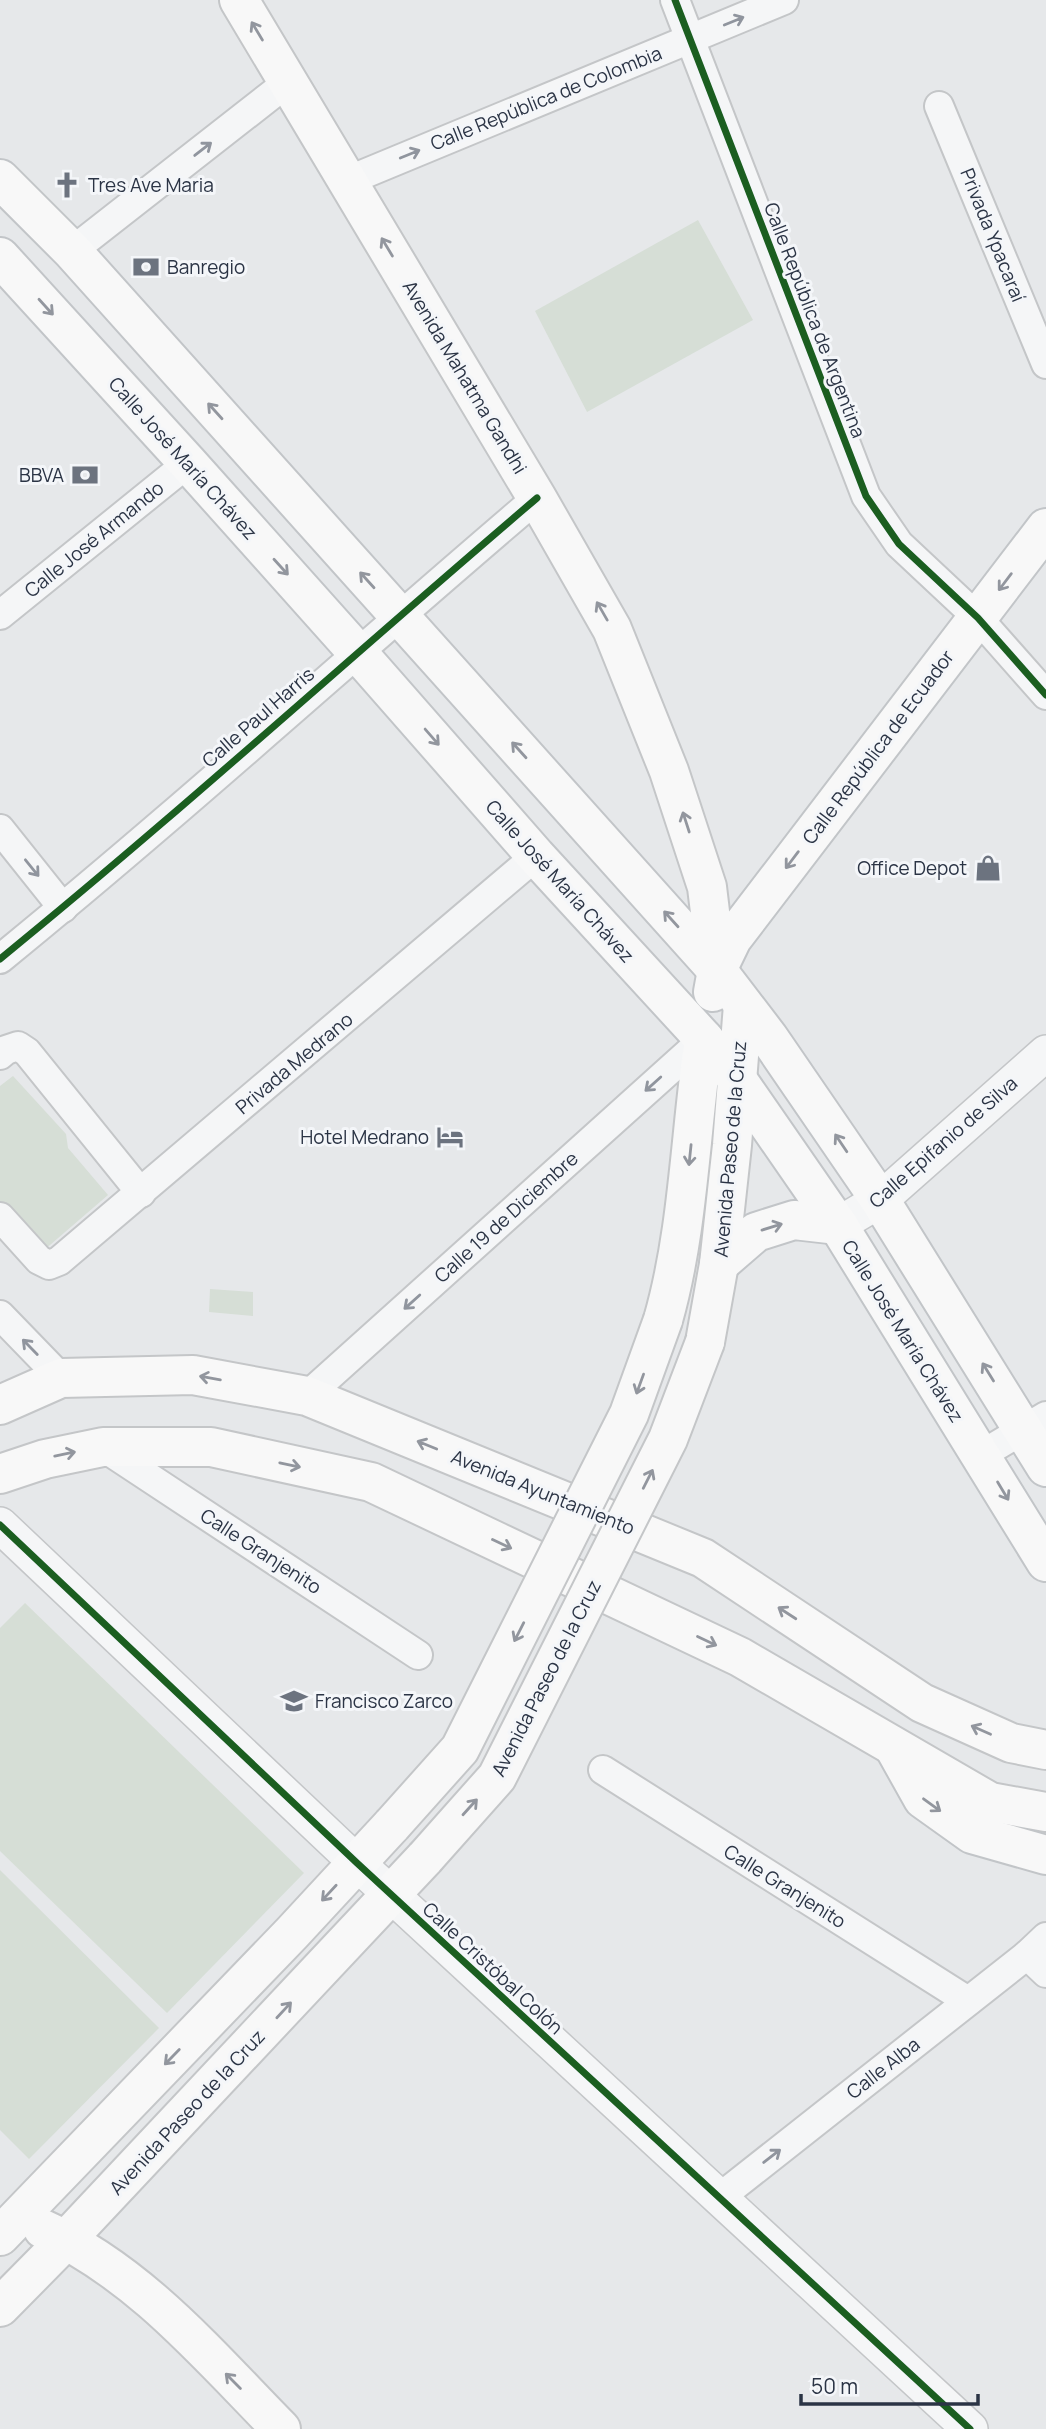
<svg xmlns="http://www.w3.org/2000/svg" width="1046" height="2429" viewBox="0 0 1046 2429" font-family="Manrope,sans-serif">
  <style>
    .green { fill: #d6ded6 }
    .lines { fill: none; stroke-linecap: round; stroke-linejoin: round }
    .minor-casing { stroke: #c4c6c8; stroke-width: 32 }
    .tertiary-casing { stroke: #c4c6c8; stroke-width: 38 }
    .secondary-casing { stroke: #c4c6c8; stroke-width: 42 }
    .primary-casing { stroke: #c2c5c8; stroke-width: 42 }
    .minor { stroke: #f5f6f7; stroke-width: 28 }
    .tertiary { stroke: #f5f6f7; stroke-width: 35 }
    .secondary { stroke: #f8f8f8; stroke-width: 38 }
    .primary { stroke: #f8f8f8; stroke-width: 38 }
    .secondary-bridge-casing { stroke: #c4c6c8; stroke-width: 42; stroke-linecap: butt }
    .secondary-bridge { stroke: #f8f8f8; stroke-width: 38 }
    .cycleway-casing { stroke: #f4f6f9; stroke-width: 11 }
    .cycleway { stroke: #1b5e20; stroke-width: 7 }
    .oneway { stroke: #90959e }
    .oneway2 { stroke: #92969e }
    .labels { text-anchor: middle; stroke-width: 6; stroke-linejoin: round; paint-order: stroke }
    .street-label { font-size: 19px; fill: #2b3445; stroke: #f4f6f9 }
    .poi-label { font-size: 19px; fill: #2b3445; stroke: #f4f6f9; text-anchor: start }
  </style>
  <rect width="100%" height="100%" fill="#e6e8ea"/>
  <!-- green -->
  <g class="green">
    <path d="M 698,220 L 753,320 L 587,412 L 535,311 Z"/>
    <path d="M 13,1076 L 66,1134 L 68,1148 L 108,1195 L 43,1251 L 0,1201 L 0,1086 Z"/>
    <path d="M 210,1289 L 253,1292 L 253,1316 L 209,1312 Z"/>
    <path d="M 25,1603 L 304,1873 L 167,2013 L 0,1851 L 0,1628 Z"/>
    <path d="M 0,1870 L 159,2028 L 29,2159 L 0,2130 Z"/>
  </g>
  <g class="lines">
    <!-- minor casing -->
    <g class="minor-casing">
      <g id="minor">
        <path d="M 675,0 L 866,496 L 899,544 L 978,618 L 1046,695"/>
        <path d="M 939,106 L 1046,364"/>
        <path d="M 347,181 L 784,0"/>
        <path d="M 72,251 L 288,82"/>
        <path d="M 0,615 L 188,463"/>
        <path d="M 0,829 L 63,908"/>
        <path d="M 0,959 C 183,810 357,651 537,498"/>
        <path d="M 0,1055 L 6,1050 L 18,1046 L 27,1052 L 141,1193"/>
        <path d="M 0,1217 L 39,1260 L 49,1265 L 59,1261 L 536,856"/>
        <path d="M 0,1315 L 61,1378"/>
        <path d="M 307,1396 L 704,1039"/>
        <path d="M 103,1447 L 418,1655"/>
        <path d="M 981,1455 L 1046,1416"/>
        <path d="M 603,1770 L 968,2001"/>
        <path d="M 1027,1955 L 1046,1973"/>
        <path d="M 719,2198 L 1027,1955 L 1046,1937"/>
      </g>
    </g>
    <!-- tertiary casing -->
    <g class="tertiary-casing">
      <g id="tertiary">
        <path d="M 838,1225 L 880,1200 L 1046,1053"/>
        <path d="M 0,1525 L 357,1863 L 970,2429"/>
      </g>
    </g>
    <!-- secondary casing -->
    <g class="secondary-casing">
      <g id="secondary">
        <path d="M 239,0 L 537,498 L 612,629 L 669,771 L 707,887 L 717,970"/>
        <path d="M 663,1320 C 689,1229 690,1132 704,1039"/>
        <path d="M 705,1342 L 719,1264 L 732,1145 L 743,1005"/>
        <path d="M 0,1405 L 61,1378 L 193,1375 L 307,1396 L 703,1558 L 922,1703 L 1011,1743 L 1046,1750"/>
        <path d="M 0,1474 L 45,1459 L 103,1447 L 211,1447 L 371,1482 L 740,1657 L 990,1802 L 1046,1812"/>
        <path d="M 43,2229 C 139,2272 209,2356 281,2429"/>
        <path d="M 0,2236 L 292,1933 L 392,1825"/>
        <path d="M 0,2307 L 67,2239 L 425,1858"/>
      </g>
    </g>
    <!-- primary casing -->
    <g class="primary-casing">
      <g id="primary">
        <path d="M 0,179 L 72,251 L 717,970 L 769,1038 L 880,1200 L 1046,1467"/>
        <path d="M 0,257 L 188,463 L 357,652 L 536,856 L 704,1039 L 737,1079 L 838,1225 L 1046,1562"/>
        <path d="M 713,992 L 717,970 L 732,939 L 1046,528"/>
        <path d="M 719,1264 L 756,1232 L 794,1220 L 838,1225"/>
        <path d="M 895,1749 L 923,1799 L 972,1834 L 1046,1855"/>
      </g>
    </g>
    <!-- minor -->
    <use href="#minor" class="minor"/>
    <!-- tertiary -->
    <use href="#tertiary" class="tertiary"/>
    <!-- secondary -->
    <use href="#secondary" class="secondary"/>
    <!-- primary -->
    <use href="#primary" class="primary"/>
    <!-- secondary-bridge casing -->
    <g class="secondary-bridge-casing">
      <g id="secondary-bridge">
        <path d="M 392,1825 L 460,1749 L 629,1414 L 663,1320"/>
        <path d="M 425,1858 L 497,1777 L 668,1439 L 705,1342"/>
      </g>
    </g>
    <!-- secondary-bridge -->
    <use href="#secondary-bridge" class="secondary-bridge"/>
    <!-- cycleway casing -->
    <g class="cycleway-casing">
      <g id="cycleway">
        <path d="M 675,0 L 866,496 L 899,544 L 978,618 L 1046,695"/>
        <path d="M 0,959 C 183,810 357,651 537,498"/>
        <path d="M 0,1525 L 357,1863 L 970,2429"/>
      </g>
    </g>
    <!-- cycleway -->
    <use href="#cycleway" class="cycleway"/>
  </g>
  <!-- one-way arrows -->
  <defs><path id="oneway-shaft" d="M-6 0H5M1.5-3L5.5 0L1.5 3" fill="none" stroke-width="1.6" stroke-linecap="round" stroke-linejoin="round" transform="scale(1.75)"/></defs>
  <g class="oneway">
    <use href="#oneway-shaft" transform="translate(734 21) rotate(-22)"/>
    <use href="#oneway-shaft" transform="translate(203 149) rotate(-38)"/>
    <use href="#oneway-shaft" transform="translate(410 154) rotate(-22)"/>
    <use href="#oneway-shaft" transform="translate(32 868) rotate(51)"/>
    <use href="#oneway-shaft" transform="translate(653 1084) rotate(138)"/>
    <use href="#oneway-shaft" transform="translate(412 1302) rotate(138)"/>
    <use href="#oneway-shaft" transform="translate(30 1347) rotate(-134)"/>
    <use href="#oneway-shaft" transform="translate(772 2156) rotate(-38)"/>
  </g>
  <g class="oneway2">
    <use href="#oneway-shaft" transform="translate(257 31) rotate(-121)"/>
    <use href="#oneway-shaft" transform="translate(387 247) rotate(-121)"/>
    <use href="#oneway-shaft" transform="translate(46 307) rotate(48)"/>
    <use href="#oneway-shaft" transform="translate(215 411) rotate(-132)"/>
    <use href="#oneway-shaft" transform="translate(281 567) rotate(48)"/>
    <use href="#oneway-shaft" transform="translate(367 580) rotate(-132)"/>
    <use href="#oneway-shaft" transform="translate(1005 582) rotate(127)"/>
    <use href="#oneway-shaft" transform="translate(602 611) rotate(-120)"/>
    <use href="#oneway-shaft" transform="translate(432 737) rotate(49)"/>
    <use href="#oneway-shaft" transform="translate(519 750) rotate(-132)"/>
    <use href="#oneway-shaft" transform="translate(686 822) rotate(-108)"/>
    <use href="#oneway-shaft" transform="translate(792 860) rotate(127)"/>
    <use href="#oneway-shaft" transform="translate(671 919) rotate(-132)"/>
    <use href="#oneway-shaft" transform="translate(841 1143) rotate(-124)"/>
    <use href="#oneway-shaft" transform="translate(690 1155) rotate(96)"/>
    <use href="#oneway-shaft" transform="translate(772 1227) rotate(-17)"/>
    <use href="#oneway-shaft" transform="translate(988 1372) rotate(-122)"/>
    <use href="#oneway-shaft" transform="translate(210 1378) rotate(-170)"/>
    <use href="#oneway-shaft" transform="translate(640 1384) rotate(110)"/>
    <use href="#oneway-shaft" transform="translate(427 1445) rotate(-158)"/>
    <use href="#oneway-shaft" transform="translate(65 1454) rotate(-12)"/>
    <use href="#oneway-shaft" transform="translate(290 1465) rotate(12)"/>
    <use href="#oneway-shaft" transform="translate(648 1479) rotate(-63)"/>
    <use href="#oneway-shaft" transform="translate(1003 1491) rotate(59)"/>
    <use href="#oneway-shaft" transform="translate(502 1544) rotate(25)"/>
    <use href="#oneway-shaft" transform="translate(787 1613) rotate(-147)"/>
    <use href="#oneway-shaft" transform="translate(519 1632) rotate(117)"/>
    <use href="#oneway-shaft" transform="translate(707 1641) rotate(25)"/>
    <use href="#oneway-shaft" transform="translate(981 1730) rotate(-156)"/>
    <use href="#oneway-shaft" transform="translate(932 1805) rotate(36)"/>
    <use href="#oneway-shaft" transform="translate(470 1807) rotate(-48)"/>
    <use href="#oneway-shaft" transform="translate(329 1893) rotate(133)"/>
    <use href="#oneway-shaft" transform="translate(284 2010) rotate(-47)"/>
    <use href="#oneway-shaft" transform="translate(172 2057) rotate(134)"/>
    <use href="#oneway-shaft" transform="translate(233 2381) rotate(-135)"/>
  </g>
  <!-- icons -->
  <defs>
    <g id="church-bare" transform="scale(2.1)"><path d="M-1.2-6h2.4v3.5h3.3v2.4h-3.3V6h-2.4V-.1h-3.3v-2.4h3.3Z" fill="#6c737f" stroke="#f4f6f9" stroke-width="2.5" paint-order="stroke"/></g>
    <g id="bank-bare" transform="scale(2.1)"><path d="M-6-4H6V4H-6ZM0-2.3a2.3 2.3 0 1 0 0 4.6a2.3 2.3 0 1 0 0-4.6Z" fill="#6c737f" stroke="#f4f6f9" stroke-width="2.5" paint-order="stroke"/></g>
    <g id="shop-bare" transform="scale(2.1)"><path d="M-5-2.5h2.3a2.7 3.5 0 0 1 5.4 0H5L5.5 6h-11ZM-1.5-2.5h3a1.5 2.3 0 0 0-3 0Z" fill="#6c737f" stroke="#f4f6f9" stroke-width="2.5" paint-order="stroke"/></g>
    <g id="hotel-bare" transform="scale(2.1)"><path d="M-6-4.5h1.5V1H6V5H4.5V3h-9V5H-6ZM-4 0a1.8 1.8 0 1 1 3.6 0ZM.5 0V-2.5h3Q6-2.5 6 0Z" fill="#6c737f" stroke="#f4f6f9" stroke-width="2.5" paint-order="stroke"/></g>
    <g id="school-bare" transform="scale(2.1)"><path d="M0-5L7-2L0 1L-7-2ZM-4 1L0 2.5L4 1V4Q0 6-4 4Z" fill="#6c737f" stroke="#f4f6f9" stroke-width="2.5" paint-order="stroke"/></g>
  </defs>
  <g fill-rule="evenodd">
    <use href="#church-bare" x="67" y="185"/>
    <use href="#bank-bare" x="146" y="267"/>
    <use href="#bank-bare" x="85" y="475"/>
    <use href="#shop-bare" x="988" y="868"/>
    <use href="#hotel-bare" x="450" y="1137"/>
    <use href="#school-bare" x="294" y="1701"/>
  </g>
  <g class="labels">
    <!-- street labels -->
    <g class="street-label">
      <text transform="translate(546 98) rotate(-22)" y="7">Calle República de Colombia</text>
      <text transform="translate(993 235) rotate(68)" y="7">Privada Ypacaraí</text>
      <text transform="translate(815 320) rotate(69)" y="7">Calle República de Argentina</text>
      <text transform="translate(465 377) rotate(59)" y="7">Avenida Mahatma Gandhi</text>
      <text transform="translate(183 458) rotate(48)" y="7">Calle José María Chávez</text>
      <text transform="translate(94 539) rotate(-39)" y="7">Calle José Armando</text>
      <text transform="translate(258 717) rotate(-41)" y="7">Calle Paul Harris</text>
      <text transform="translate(878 747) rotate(-53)" y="7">Calle República de Ecuador</text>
      <text transform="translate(560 881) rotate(48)" y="7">Calle José María Chávez</text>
      <text transform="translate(294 1063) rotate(-40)" y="7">Privada Medrano</text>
      <text transform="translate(943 1142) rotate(-41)" y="7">Calle Epifanio de Silva</text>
      <text transform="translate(730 1149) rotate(-85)" y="7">Avenida Paseo de la Cruz</text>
      <text transform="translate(506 1217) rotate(-42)" y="7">Calle 19 de Diciembre</text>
      <text transform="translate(903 1331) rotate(58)" y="7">Calle José María Chávez</text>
      <text transform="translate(543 1492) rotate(22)" y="7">Avenida Ayuntamiento</text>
      <text transform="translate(261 1551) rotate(33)" y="7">Calle Granjenito</text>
      <text transform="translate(546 1678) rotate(-63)" y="7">Avenida Paseo de la Cruz</text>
      <text transform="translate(785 1886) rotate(32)" y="7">Calle Granjenito</text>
      <text transform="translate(493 1968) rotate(43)" y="7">Calle Cristóbal Colón</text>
      <text transform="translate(883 2068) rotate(-38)" y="7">Calle Alba</text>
      <text transform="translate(187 2112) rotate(-47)" y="7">Avenida Paseo de la Cruz</text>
    </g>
    <!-- poi labels -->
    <g class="poi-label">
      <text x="88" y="192">Tres Ave Maria</text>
      <text x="167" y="274">Banregio</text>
      <text x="64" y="482" text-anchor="end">BBVA</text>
      <text x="967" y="875" text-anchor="end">Office Depot</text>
      <text x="429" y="1144" text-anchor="end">Hotel Medrano</text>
      <text x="315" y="1708">Francisco Zarco</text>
    </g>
  </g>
  <!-- scale -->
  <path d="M801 2394v10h177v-10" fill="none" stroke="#2b3445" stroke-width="3.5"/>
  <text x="811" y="2394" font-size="21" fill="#2b3445" stroke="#f4f6f9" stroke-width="5" paint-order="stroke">50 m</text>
</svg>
